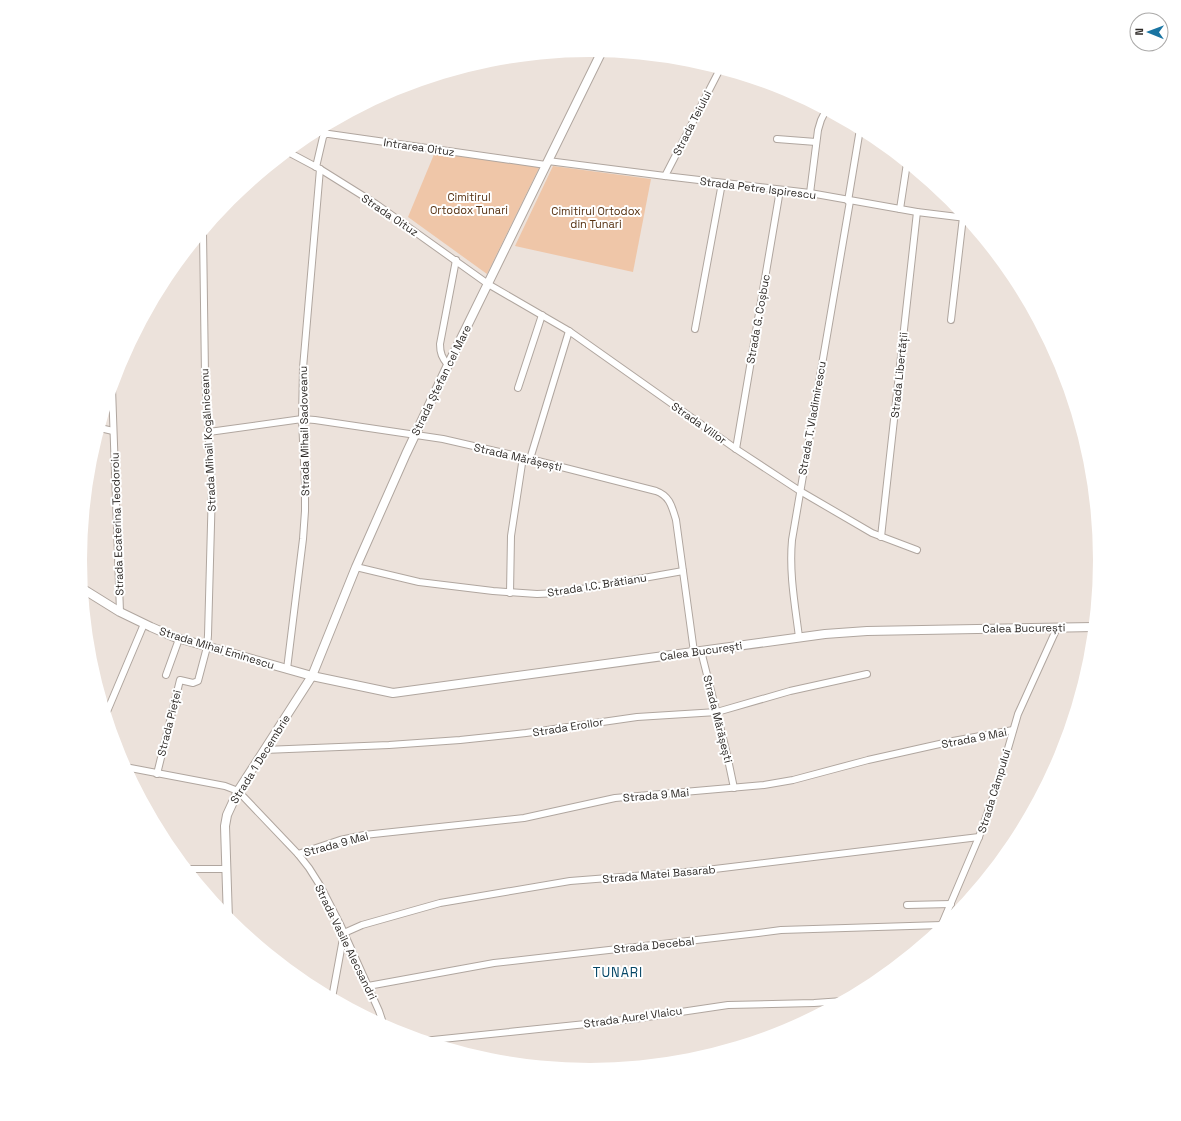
<svg xmlns="http://www.w3.org/2000/svg" width="1181" height="1121" viewBox="0 0 1181 1121" font-family="'Space Grotesk',sans-serif">
  <style>
    .green { fill: #efc6a8 }
    .lines { fill: none; stroke-linecap: round; stroke-linejoin: round }
    .minor-casing { stroke: #b0a69f; stroke-width: 8 }
    .major-casing { stroke: #b0a69f; stroke-width: 10 }
    .minor { stroke: #fff; stroke-width: 6 }
    .major { stroke: #fff; stroke-width: 8 }
    .labels { text-anchor: middle; stroke-width: 4; stroke-linejoin: round; paint-order: stroke }
    .street-label { font-size: 11px; fill: #2e2a27; stroke: #fff }
    .park-label { font-size: 11px; fill: #553010; stroke: #fff }
    .quarter-label { font-size: 13px; letter-spacing: 1px; fill: #054666; stroke: #fff }
  </style>
  <rect width="100%" height="100%" fill="#ece2db"/>
  <!-- green -->
  <g class="green">
    <path d="M 435,152 L 540,166 L 487,274 L 408,217 Z"/>
    <path d="M 553,166 L 651,179 L 633,272 L 515,246 Z"/>
  </g>
  <g class="lines">
    <!-- minor casing -->
    <g class="minor-casing">
      <g id="minor">
        <path d="M 777,139 L 816,142"/>
        <path d="M 288,152 L 320,169 L 376,204 L 488,284 L 569,331 L 736,449 L 800,491 L 872,533 L 917,550"/>
        <path d="M 548,161 L 665,176 L 810,193 L 917,212 L 966,218"/>
        <path d="M 316,167 L 323,137 L 325,134 L 329,134 L 546,165"/>
        <path d="M 665,176 L 720,69"/>
        <path d="M 810,193 L 818,130 L 821,120 L 826,110"/>
        <path d="M 848,201 L 860,129"/>
        <path d="M 900,209 L 907,163"/>
        <path d="M 951,320 L 963,217"/>
        <path d="M 695,329 L 722,183"/>
        <path d="M 448,365 C 442,358 440,353 440,344 L 456,260"/>
        <path d="M 112,388 L 120,612"/>
        <path d="M 518,388 L 542,315"/>
        <path d="M 100,428 L 113,431"/>
        <path d="M 209,432 L 302,419 L 315,420 L 443,439 L 530,459 L 656,491 C 670,496 672,507 676,520 L 694,652"/>
        <path d="M 736,449 L 780,190"/>
        <path d="M 530,459 L 569,331"/>
        <path d="M 881,537 L 917,212"/>
        <path d="M 356,567 L 419,582 L 493,591 L 537,594 L 559,593 L 683,571"/>
        <path d="M 510,593 L 511,536 L 523,457"/>
        <path d="M 799,637 C 795,605 789,573 792,540 L 850,201"/>
        <path d="M 701,651 L 726,750 L 734,788"/>
        <path d="M 287,669 L 303,539 L 305,511 L 305,483 L 302,419 L 303,368 L 320,169"/>
        <path d="M 166,675 L 179,639"/>
        <path d="M 106,714 L 144,624"/>
        <path d="M 264,750 L 389,745 L 460,740 L 526,733 L 637,717 L 717,712 L 790,691 L 867,674"/>
        <path d="M 125,767 L 225,786 L 238,791 L 298,854 L 309,868 L 321,887 L 340,924 L 379,1011 L 384,1026"/>
        <path d="M 157,774 L 180,680 L 193,683 L 198,681 L 207,647 L 208,635 L 212,488 L 205,375 L 203,232"/>
        <path d="M 298,854 L 340,840 L 364,835 L 524,818 L 615,798 L 764,785 L 793,780 L 868,760 L 953,741 L 1013,730"/>
        <path d="M 186,869 L 226,869"/>
        <path d="M 907,905 L 951,904"/>
        <path d="M 939,931 L 979,837 L 998,783 L 1018,714 L 1057,628"/>
        <path d="M 368,986 L 494,963 L 758,933 L 781,930 L 942,925"/>
        <path d="M 332,998 L 344,933 L 362,925 L 440,903 L 570,881 L 698,871 L 979,837"/>
        <path d="M 423,1041 L 634,1019 L 728,1005 L 814,1003 L 843,1001"/>
      </g>
    </g>
    <!-- major casing -->
    <g class="major-casing">
      <g id="major">
        <path d="M 83,589 L 120,612 L 151,627 L 174,637 L 312,676 L 393,693 L 825,634 L 867,631 L 1094,627"/>
        <path d="M 228,920 L 225,826 L 227,815 L 238,791 L 312,676 L 356,567 L 406,454 L 448,365 L 602,51"/>
      </g>
    </g>
    <!-- minor -->
    <use href="#minor" class="minor"/>
    <!-- major -->
    <use href="#major" class="major"/>
  </g>
  <g class="labels">
    <!-- street labels -->
    <g class="street-label">
      <text transform="translate(692 123) rotate(-63)" y="4">Strada Teiului</text>
      <text transform="translate(419 147) rotate(8)" y="4">Intrarea Oituz</text>
      <text transform="translate(758 188) rotate(7)" y="4">Strada Petre Ispirescu</text>
      <text transform="translate(390 215) rotate(34)" y="4">Strada Oituz</text>
      <text transform="translate(758 319) rotate(-80)" y="4">Strada G. Coșbuc</text>
      <text transform="translate(899 375) rotate(-84)" y="4">Strada Libertății</text>
      <text transform="translate(441 380) rotate(-64)" y="4">Strada Ștefan cel Mare</text>
      <text transform="translate(812 418) rotate(-80)" y="4">Strada T. Vladimirescu</text>
      <text transform="translate(699 423) rotate(35)" y="4">Strada Viilor</text>
      <text transform="translate(304 431) rotate(-91)" y="4">Strada Mihail Sadoveanu</text>
      <text transform="translate(208 440) rotate(-93)" y="4">Strada Mihail Kogălniceanu</text>
      <text transform="translate(518 457) rotate(13)" y="4">Strada Mărășești</text>
      <text transform="translate(117 524) rotate(-92)" y="4">Strada Ecaterina Teodoroiu</text>
      <text transform="translate(597 585) rotate(-9)" y="4">Strada I.C. Brătianu</text>
      <text transform="translate(1024 628) rotate(-1)" y="4">Calea București</text>
      <text transform="translate(217 648) rotate(17)" y="4">Strada Mihai Eminescu</text>
      <text transform="translate(701 651) rotate(-8)" y="4">Calea București</text>
      <text transform="translate(718 719) rotate(76)" y="4">Strada Mărășești</text>
      <text transform="translate(169 723) rotate(-76)" y="4">Strada Pieței</text>
      <text transform="translate(568 727) rotate(-9)" y="4">Strada Eroilor</text>
      <text transform="translate(974 738) rotate(-11)" y="4">Strada 9 Mai</text>
      <text transform="translate(260 759) rotate(-58)" y="4">Strada 1 Decembrie</text>
      <text transform="translate(994 791) rotate(-73)" y="4">Strada Câmpului</text>
      <text transform="translate(656 795) rotate(-5)" y="4">Strada 9 Mai</text>
      <text transform="translate(336 844) rotate(-15)" y="4">Strada 9 Mai</text>
      <text transform="translate(659 874) rotate(-5)" y="4">Strada Matei Basarab</text>
      <text transform="translate(346 942) rotate(64)" y="4">Strada Vasile Alecsandri</text>
      <text transform="translate(654 945) rotate(-6)" y="4">Strada Decebal</text>
      <text transform="translate(633 1017) rotate(-8)" y="4">Strada Aurel Vlaicu</text>
    </g>
    <!-- park labels -->
    <g class="park-label">
      <text x="469" y="201">Cimitirul<tspan x="469" dy="13">Ortodox Tunari</tspan></text>
      <text x="596" y="215">Cimitirul Ortodox<tspan x="596" dy="13">din Tunari</tspan></text>
    </g>
    <!-- quarter labels -->
    <g class="quarter-label">
      <text x="618" y="977">TUNARI</text>
    </g>
  </g>
  <!-- crop -->
  <path d="M0 0H1181V1121H0ZM87 560a503 503 0 1 1 1006 0a503 503 0 1 1-1006 0Z" fill="#fff" fill-rule="evenodd"/>
  <!-- north arrow -->
  <g transform="translate(1149 32) rotate(271)"><circle r="19" fill="#ffffff" stroke="#abaaa9"/>
  <path d="M0-3L7 15L0 10L-7 15Z" fill="#1974a2"/>
  <text y="-6" font-size="11" font-weight="bold" text-anchor="middle" fill="#2e2a27">N</text>
  </g>
</svg>
